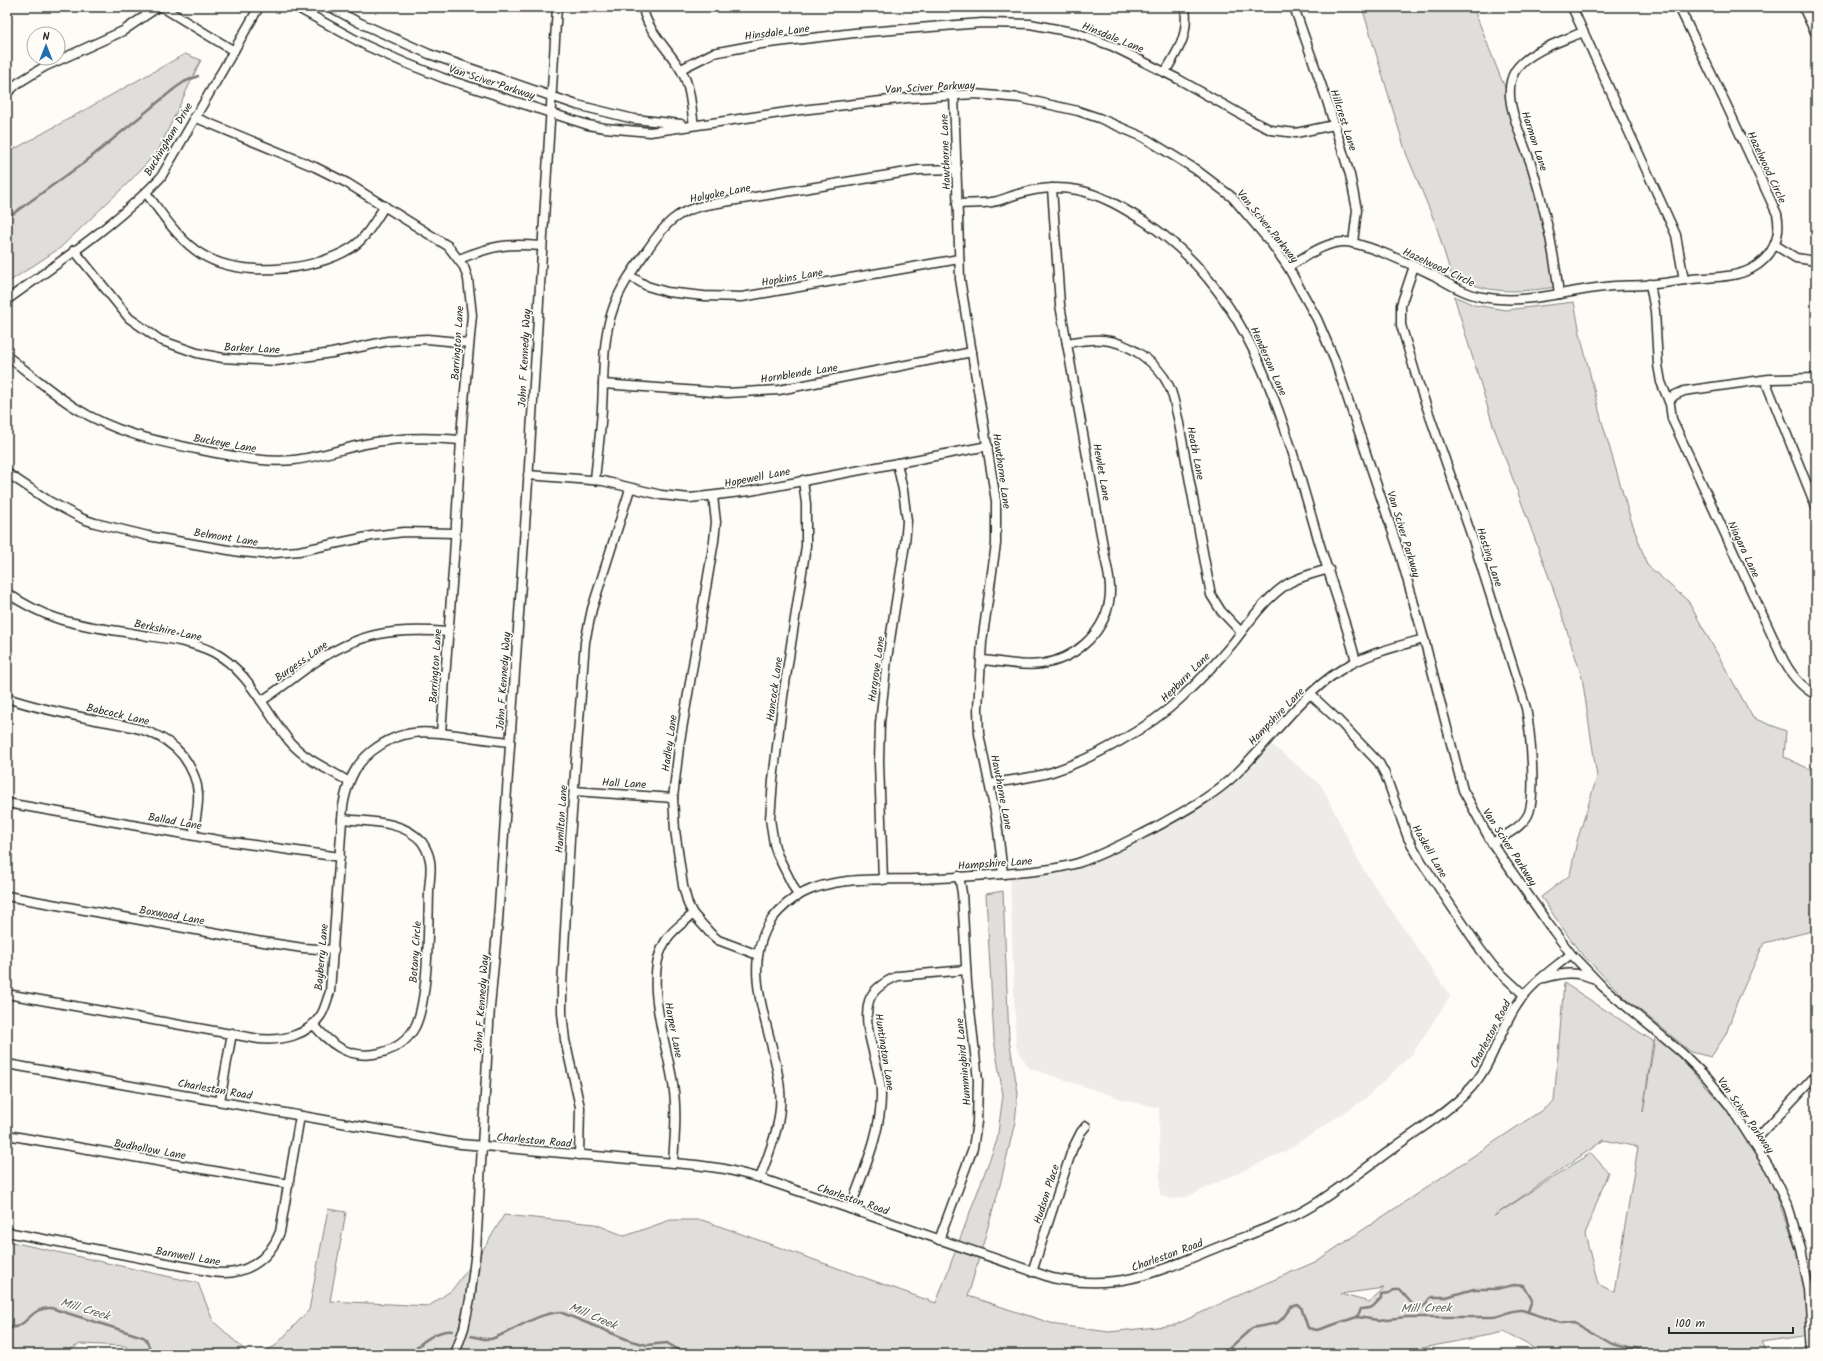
<svg xmlns="http://www.w3.org/2000/svg" width="1823" height="1361" viewBox="0 0 1823 1361" font-family="Kalam,sans-serif">
  <style>
    .built { fill: #edece8 }
    .green { fill: #dfdeda; stroke: #858482; fill-rule: evenodd }
    .lines { fill: none; stroke-linecap: round; stroke-linejoin: round }
    .stream { stroke: #7e7d7b; stroke-width: 2.5 }
    .minor-casing { stroke: #2b2b2b; stroke-width: 11 }
    .minor { stroke: #fdfcf7; stroke-width: 8 }
    .labels { text-anchor: middle; stroke-width: 3.5; stroke-linejoin: round; paint-order: stroke }
    .street-label { font-size: 11px; fill: #2b2b2b; stroke: #fdfcf7 }
    .water-label { font-size: 12px; font-style: italic; fill: #5b5b5a; stroke: #fdfcf7 }
  </style>
  <rect width="100%" height="100%" fill="#fdfcf7"/>
  <filter id="ink" filterUnits="userSpaceOnUse"><feTurbulence type="fractalNoise" baseFrequency=".025" numOctaves="2"/><feDisplacementMap in="SourceGraphic" scale="8" xChannelSelector="R" yChannelSelector="G"/><feConvolveMatrix kernelMatrix="1 2 1 2 8 2 1 2 1" color-interpolation-filters="sRGB"/></filter>
  <g filter="url(#ink)">
    <!-- built -->
    <path class="built" d="M 1267,741 L 1321,785 L 1363,869 L 1450,996 L 1412,1054 L 1365,1099 L 1284,1152 L 1186,1197 L 1171,1199 L 1160,1195 L 1159,1108 L 1125,1100 L 1029,1068 L 1016,1047 L 1010,873 L 1077,863 L 1201,801 Z"/>
    <!-- green -->
    <g class="green">
      <path d="M 1362,7 L 1473,7 L 1500,76 L 1512,103 L 1544,207 L 1556,287 C 1529,291 1500,294 1474,285 C 1466,282 1459,278 1451,274 L 1436,225 L 1406,153 Z"/>
      <path d="M 185,54 L 201,60 L 158,151 L 129,182 L 60,248 L 7,283 L 7,154 L 11,151 Z"/>
      <path d="M 1454,296 L 1474,305 L 1506,310 L 1574,302 L 1581,338 L 1601,418 L 1628,511 L 1647,565 L 1688,601 L 1753,718 L 1786,731 L 1784,757 L 1816,772 L 1816,930 L 1764,943 L 1737,1002 L 1726,1034 L 1711,1057 L 1691,1052 L 1623,996 L 1578,950 L 1541,897 L 1570,875 L 1577,841 L 1597,777 L 1582,677 L 1554,591 L 1493,425 Z"/>
      <path d="M 1003,891 L 1009,1039 L 1018,1093 L 1015,1122 L 1000,1185 L 968,1296 L 1057,1325 L 1109,1332 L 1175,1325 L 1241,1294 L 1315,1262 L 1554,1102 L 1564,983 L 1653,1041 L 1643,1112 L 1656,1032 L 1759,1145 L 1809,1287 L 1813,1335 L 1762,1342 L 1767,1354 L 1545,1354 L 1504,1332 L 1392,1354 L 259,1354 L 275,1346 L 309,1310 L 328,1209 L 346,1212 L 330,1301 L 429,1306 L 452,1290 L 486,1245 L 504,1215 L 595,1224 L 625,1236 L 670,1220 L 702,1220 L 936,1303 L 997,1140 L 1003,1095 L 994,1040 L 986,894 ZM 1604,1140 L 1638,1147 L 1614,1292 L 1598,1284 L 1585,1235 L 1608,1172 L 1591,1153 L 1494,1216 ZM 1384,1288 L 1369,1302 L 1340,1294 Z"/>
      <path d="M 7,1241 L 198,1283 L 213,1321 L 249,1354 L 135,1354 L 125,1346 L 80,1344 L 63,1354 L 7,1354 Z"/>
    </g>
    <g class="lines">
      <!-- stream -->
      <g class="stream">
        <path d="M 7,218 L 85,162 L 174,89 L 184,82 L 198,76"/>
        <path d="M 1357,1317 L 1361,1309 C 1375,1308 1372,1307 1381,1298 L 1381,1294 L 1389,1293 L 1394,1290 L 1400,1290 L 1413,1305 L 1421,1308 L 1424,1306 L 1430,1298 L 1432,1297 L 1446,1297 L 1474,1289 L 1496,1289 L 1514,1285 L 1524,1286 L 1532,1300 L 1528,1311"/>
        <path d="M 7,1328 C 29,1328 29,1307 51,1308 L 143,1337 L 146,1339 L 152,1354"/>
        <path d="M 471,1336 L 484,1339 L 491,1339 C 515,1331 534,1314 560,1312 L 631,1341 L 647,1345 L 667,1343 L 686,1354"/>
        <path d="M 412,1354 C 418,1343 439,1329 452,1331"/>
        <path d="M 783,1354 L 794,1354"/>
        <path d="M 1223,1354 L 1252,1328 L 1277,1323 L 1282,1319 L 1291,1307 L 1298,1305 L 1301,1307 L 1308,1328 L 1317,1330 L 1357,1317 L 1378,1320 L 1406,1317 L 1493,1317 C 1504,1316 1511,1309 1522,1310 L 1561,1323 L 1574,1322 L 1612,1344 L 1654,1354"/>
      </g>
      <!-- minor casing -->
      <g class="minor-casing">
        <g id="minor">
          <path d="M 162,7 L 234,51"/>
          <path d="M 296,7 L 367,46 L 403,62 L 443,78 L 588,125 L 605,128 L 650,132 L 801,110 L 908,98 L 975,94 L 1020,98 L 1078,111 L 1099,118 L 1143,137 L 1195,169 L 1232,197 L 1271,243 L 1288,267 L 1317,319 L 1335,361 L 1400,554 L 1424,639 L 1463,790 L 1492,843 L 1549,925 L 1571,954 L 1602,986 L 1682,1053 L 1708,1079 L 1730,1106 L 1770,1169 L 1788,1207 L 1801,1249 L 1809,1290 L 1813,1354"/>
          <path d="M 330,7 L 358,22 L 429,54 L 577,105 L 634,119 L 681,124"/>
          <path d="M 643,7 C 645,29 671,52 682,72 C 691,88 691,108 694,125"/>
          <path d="M 1294,7 L 1327,101 L 1350,175 L 1357,210 L 1353,243"/>
          <path d="M 1572,7 L 1676,235 L 1684,280"/>
          <path d="M 1803,7 L 1816,34"/>
          <path d="M 681,69 L 713,53 L 761,44 L 854,33 L 982,23 L 1030,24 L 1077,33 L 1112,46 L 1178,79 L 1251,120 L 1271,130 L 1296,133 L 1334,125"/>
          <path d="M 1165,72 C 1179,49 1189,35 1185,7"/>
          <path d="M 7,93 L 18,83 L 44,67 L 123,31 L 158,7"/>
          <path d="M 954,94 L 960,279 L 996,501 L 996,544 L 982,642 L 978,709 L 979,734 L 997,822 L 1003,874"/>
          <path d="M 194,117 L 315,167 L 347,183 L 448,246 L 464,267 L 468,279 L 472,315 L 462,423 L 454,557 L 441,733"/>
          <path d="M 146,193 C 162,213 178,240 201,254 C 239,278 313,272 351,248 C 366,239 375,220 385,206"/>
          <path d="M 957,204 C 969,203 981,204 992,202 C 1001,201 1008,197 1015,195 C 1035,188 1057,186 1078,190 C 1102,195 1123,208 1144,221 C 1249,289 1281,411 1314,525 C 1327,571 1344,615 1356,661"/>
          <path d="M 1775,245 L 1796,258 L 1816,261"/>
          <path d="M 74,250 L 129,318 L 160,340 L 197,353 L 223,358 L 276,361 L 332,353 L 388,341 L 427,339 L 469,343"/>
          <path d="M 459,259 C 492,246 506,243 541,246"/>
          <path d="M 1414,266 L 1401,305 L 1401,325 L 1418,382 L 1473,540 L 1526,708 C 1530,729 1537,796 1528,815 C 1521,828 1504,836 1492,843"/>
          <path d="M 1288,267 C 1305,257 1326,241 1346,242 C 1367,244 1413,265 1433,275 C 1449,284 1465,294 1482,297 C 1524,305 1564,291 1605,287 C 1618,285 1631,286 1644,285 C 1660,284 1676,281 1692,279 C 1711,277 1734,278 1751,269 C 1772,258 1782,237 1777,214 L 1726,104 L 1679,7"/>
          <path d="M 630,276 L 647,286 L 667,292 L 704,296 L 742,297 L 959,259"/>
          <path d="M 1650,284 L 1655,311 L 1658,365 L 1661,382 L 1670,404 L 1672,419 L 1781,655 C 1789,672 1799,686 1816,695"/>
          <path d="M 1559,294 C 1554,250 1545,209 1532,167 C 1525,146 1515,125 1511,104 C 1509,93 1509,81 1515,71 C 1528,51 1562,41 1583,32"/>
          <path d="M 7,300 C 58,263 119,222 161,177 L 259,7"/>
          <path d="M 1067,343 C 1079,341 1091,339 1103,340 C 1129,342 1158,363 1169,386 C 1174,396 1175,407 1178,418 L 1211,595 L 1221,611 L 1241,632"/>
          <path d="M 7,356 C 29,373 51,392 74,407 C 118,435 161,442 211,452 C 239,457 266,463 294,460 C 319,457 341,449 365,444 C 397,437 428,437 461,440"/>
          <path d="M 1765,380 L 1816,507"/>
          <path d="M 603,384 L 727,393 L 779,390 L 972,352"/>
          <path d="M 1669,401 L 1675,395 L 1684,391 L 1769,379 L 1816,378"/>
          <path d="M 7,473 L 49,501 L 83,519 L 95,523 L 148,536 L 240,552 L 263,554 L 299,551 L 372,536 L 404,532 L 455,533"/>
          <path d="M 528,475 L 603,481 L 661,495 L 690,498 L 750,491 L 988,446"/>
          <path d="M 595,480 C 597,456 601,432 602,408 C 604,376 602,339 613,309 C 620,287 635,267 648,249 C 665,224 676,211 706,205 L 919,170 L 957,169"/>
          <path d="M 713,496 L 716,522 L 714,541 L 679,747 L 673,798 L 675,830 L 683,886 L 688,904 L 693,914 L 710,933 L 718,940 L 758,955"/>
          <path d="M 7,593 C 22,603 38,612 56,618 C 85,628 118,630 148,636 C 170,639 193,642 213,652 C 249,670 266,714 291,743 C 307,761 329,769 349,782"/>
          <path d="M 981,660 C 1001,661 1021,667 1041,664 C 1073,660 1103,635 1109,602 C 1112,587 1108,572 1105,557 L 1060,305 L 1052,188"/>
          <path d="M 1311,695 L 1338,720 L 1379,763 L 1385,774 L 1408,838 L 1421,861 L 1480,949 L 1493,966 L 1524,995"/>
          <path d="M 7,698 C 36,708 66,714 96,720 C 128,726 161,729 183,756 C 191,767 197,779 198,793 C 199,807 195,821 193,835"/>
          <path d="M 261,701 C 279,690 294,677 311,665 C 359,632 392,628 448,632"/>
          <path d="M 990,784 C 1010,780 1032,778 1052,772 C 1094,758 1149,728 1181,698 C 1199,681 1217,662 1233,643 C 1249,622 1266,597 1289,583 C 1301,576 1315,573 1329,569"/>
          <path d="M 574,791 L 673,798"/>
          <path d="M 7,803 L 218,840 L 340,857"/>
          <path d="M 883,880 L 879,762 L 880,723 L 887,659 L 905,544 L 907,521 L 903,490 L 897,463"/>
          <path d="M 7,896 L 257,941 L 303,948 L 334,950"/>
          <path d="M 798,896 L 777,854 L 774,844 L 770,819 L 773,780 L 783,697 L 806,546 L 806,504 L 803,480"/>
          <path d="M 1545,978 C 1562,973 1575,971 1592,978"/>
          <path d="M 7,994 L 259,1039 C 281,1041 308,1036 321,1015 C 325,1009 327,999 330,992 L 343,806 C 347,784 354,765 372,751 C 402,727 428,731 464,736 C 479,739 495,740 510,742"/>
          <path d="M 313,1024 C 321,1033 329,1042 340,1048 C 365,1062 401,1053 415,1027 C 429,999 428,925 429,892 C 429,882 432,871 430,861 C 429,854 426,848 422,842 C 403,820 369,822 342,819"/>
          <path d="M 7,1064 L 461,1144 L 696,1165 L 725,1169 L 760,1178 L 1052,1278 C 1122,1292 1161,1270 1223,1245 C 1253,1233 1284,1223 1312,1206 C 1342,1187 1370,1165 1399,1144 C 1422,1127 1448,1112 1468,1091 C 1492,1067 1498,1033 1517,1005 C 1530,984 1553,969 1571,954"/>
          <path d="M 220,1101 L 232,1033"/>
          <path d="M 7,1135 L 289,1184"/>
          <path d="M 1753,1143 L 1816,1075"/>
          <path d="M 579,1155 L 580,1107 L 565,1040 L 562,1013 L 562,985 L 570,839 L 585,642 L 592,609 L 630,489"/>
          <path d="M 673,1162 C 675,1136 677,1110 673,1084 C 667,1043 641,976 667,939 C 673,929 685,922 693,914"/>
          <path d="M 760,1178 C 770,1150 783,1121 780,1090 C 776,1034 736,972 772,919 C 780,909 791,899 803,893 C 836,876 881,880 917,879 C 946,878 975,876 1003,874 C 1028,872 1054,870 1078,863 C 1105,854 1130,840 1156,827 C 1184,811 1212,797 1236,774 C 1269,742 1300,696 1339,671 C 1365,654 1395,647 1424,639"/>
          <path d="M 850,1209 C 863,1172 882,1132 881,1092 C 880,1063 861,1028 869,1001 C 873,988 886,981 898,976 L 966,970"/>
          <path d="M 7,1232 L 213,1272 C 243,1277 269,1261 280,1232 L 300,1116"/>
          <path d="M 939,1240 L 973,1148 L 977,1122 L 978,1080 L 967,983 L 962,893 L 959,876"/>
          <path d="M 1032,1272 L 1072,1150 L 1081,1132 L 1086,1126"/>
          <path d="M 455,1354 L 464,1328 L 470,1299 L 476,1250 L 490,1007 L 498,921 L 528,482 L 557,7"/>
        </g>
      </g>
      <!-- minor -->
      <use href="#minor" class="minor"/>
    </g>
  </g>
  <g class="labels">
    <!-- street labels -->
    <g class="street-label">
      <text transform="translate(777 32) rotate(-7)" y="4">Hinsdale Lane</text>
      <text transform="translate(1113 37) rotate(22)" y="4">Hinsdale Lane</text>
      <text transform="translate(492 82) rotate(18)" y="4">Van Sciver Parkway</text>
      <text transform="translate(930 87) rotate(-3)" y="4">Van Sciver Parkway</text>
      <text transform="translate(1344 120) rotate(72)" y="4">Hillcrest Lane</text>
      <text transform="translate(168 139) rotate(-59)" y="4">Buckingham Drive</text>
      <text transform="translate(1535 141) rotate(72)" y="4">Harmon Lane</text>
      <text transform="translate(945 152) rotate(-92)" y="4">Hawthorne Lane</text>
      <text transform="translate(1767 167) rotate(65)" y="4">Hazelwood Circle</text>
      <text transform="translate(720 193) rotate(-11)" y="4">Holyoke Lane</text>
      <text transform="translate(1268 226) rotate(51)" y="4">Van Sciver Parkway</text>
      <text transform="translate(1439 267) rotate(25)" y="4">Hazelwood Circle</text>
      <text transform="translate(792 277) rotate(-10)" y="4">Hopkins Lane</text>
      <text transform="translate(457 343) rotate(-86)" y="4">Barrington Lane</text>
      <text transform="translate(252 348) rotate(3)" y="4">Barker Lane</text>
      <text transform="translate(524 358) rotate(-87)" y="4">John F Kennedy Way</text>
      <text transform="translate(1269 361) rotate(66)" y="4">Henderson Lane</text>
      <text transform="translate(799 373) rotate(-9)" y="4">Hornblende Lane</text>
      <text transform="translate(225 443) rotate(10)" y="4">Buckeye Lane</text>
      <text transform="translate(1196 453) rotate(79)" y="4">Heath Lane</text>
      <text transform="translate(1002 471) rotate(82)" y="4">Hawthorne Lane</text>
      <text transform="translate(1102 472) rotate(80)" y="4">Hewlet Lane</text>
      <text transform="translate(757 477) rotate(-11)" y="4">Hopewell Lane</text>
      <text transform="translate(1404 534) rotate(73)" y="4">Van Sciver Parkway</text>
      <text transform="translate(226 537) rotate(9)" y="4">Belmont Lane</text>
      <text transform="translate(1744 549) rotate(65)" y="4">Niagara Lane</text>
      <text transform="translate(1490 557) rotate(72)" y="4">Hasting Lane</text>
      <text transform="translate(168 630) rotate(12)" y="4">Berkshire Lane</text>
      <text transform="translate(301 661) rotate(-35)" y="4">Burgess Lane</text>
      <text transform="translate(435 666) rotate(-86)" y="4">Barrington Lane</text>
      <text transform="translate(876 669) rotate(-82)" y="4">Hargrove Lane</text>
      <text transform="translate(1185 677) rotate(-45)" y="4">Hepburn Lane</text>
      <text transform="translate(503 681) rotate(-86)" y="4">John F Kennedy Way</text>
      <text transform="translate(774 689) rotate(-82)" y="4">Hancock Lane</text>
      <text transform="translate(118 714) rotate(13)" y="4">Babcock Lane</text>
      <text transform="translate(1276 716) rotate(-46)" y="4">Hampshire Lane</text>
      <text transform="translate(669 743) rotate(-82)" y="4">Hadley Lane</text>
      <text transform="translate(624 783) rotate(3)" y="4">Hall Lane</text>
      <text transform="translate(1002 792) rotate(79)" y="4">Hawthorne Lane</text>
      <text transform="translate(561 819) rotate(-86)" y="4">Hamilton Lane</text>
      <text transform="translate(175 821) rotate(10)" y="4">Ballad Lane</text>
      <text transform="translate(1510 847) rotate(57)" y="4">Van Sciver Parkway</text>
      <text transform="translate(1430 851) rotate(60)" y="4">Haskell Lane</text>
      <text transform="translate(995 863) rotate(-4)" y="4">Hampshire Lane</text>
      <text transform="translate(172 915) rotate(10)" y="4">Boxwood Lane</text>
      <text transform="translate(415 952) rotate(-86)" y="4">Botany Circle</text>
      <text transform="translate(321 957) rotate(-85)" y="4">Bayberry Lane</text>
      <text transform="translate(481 1004) rotate(-86)" y="4">John F Kennedy Way</text>
      <text transform="translate(674 1030) rotate(79)" y="4">Harper Lane</text>
      <text transform="translate(1490 1034) rotate(-62)" y="4">Charleston Road</text>
      <text transform="translate(885 1052) rotate(81)" y="4">Huntington Lane</text>
      <text transform="translate(963 1062) rotate(-95)" y="4">Hummingbird Lane</text>
      <text transform="translate(215 1089) rotate(10)" y="4">Charleston Road</text>
      <text transform="translate(1746 1115) rotate(55)" y="4">Van Sciver Parkway</text>
      <text transform="translate(534 1140) rotate(5)" y="4">Charleston Road</text>
      <text transform="translate(150 1149) rotate(10)" y="4">Budhollow Lane</text>
      <text transform="translate(1046 1194) rotate(-72)" y="4">Hudson Place</text>
      <text transform="translate(853 1199) rotate(19)" y="4">Charleston Road</text>
      <text transform="translate(1167 1255) rotate(-20)" y="4">Charleston Road</text>
      <text transform="translate(188 1256) rotate(10)" y="4">Barnwell Lane</text>
    </g>
    <!-- water labels -->
    <g class="water-label">
      <text transform="translate(1426 1308) rotate(-1)" y="4">Mill Creek</text>
      <text transform="translate(85 1309) rotate(17)" y="4">Mill Creek</text>
      <text transform="translate(593 1316) rotate(23)" y="4">Mill Creek</text>
    </g>
  </g>
  <!-- margin -->
  <rect width="1823" height="1361" fill="none" stroke="#fdfcf7" stroke-width="24"/>
  <rect x="12" y="12" width="1799" height="1337" fill="none" stroke="#2b2b2b" stroke-width="1.5" filter="url(#ink)"/>
  <!-- north arrow -->
  <g transform="translate(46 46)"><circle r="19" fill="#fdfcf7" stroke="#a9a8a5"/>
  <path d="M0-3L7 15L0 10L-7 15Z" fill="#1f6fb2"/>
  <text y="-6" font-size="11" font-weight="bold" text-anchor="middle" fill="#2b2b2b">N</text>
  </g>
  <!-- scale -->
  <path d="M1669 1327v6h124v-6" fill="none" stroke="#2b2b2b" stroke-width="2"/>
  <text x="1675" y="1327" font-size="12" fill="#2b2b2b" stroke="#fdfcf7" stroke-width="3" paint-order="stroke">100 m</text>
</svg>
